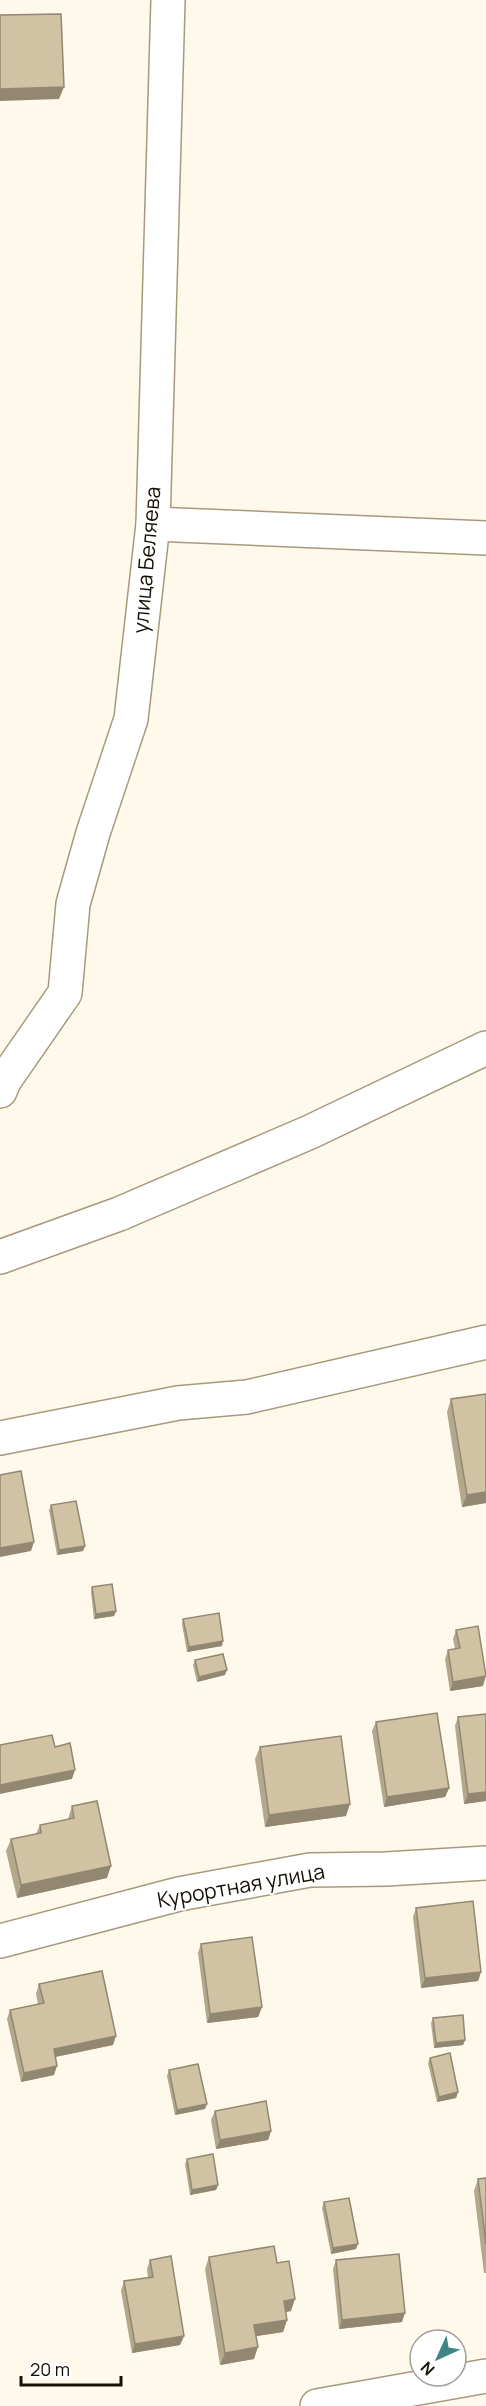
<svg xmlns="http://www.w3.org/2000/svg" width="486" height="2406" viewBox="0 0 486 2406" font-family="Manrope,sans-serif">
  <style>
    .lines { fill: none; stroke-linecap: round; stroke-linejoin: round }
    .minor-casing { stroke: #a79a7c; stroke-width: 36 }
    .major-casing { stroke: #a79a7c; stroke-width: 36 }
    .minor { stroke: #fff; stroke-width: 33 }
    .major { stroke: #fff; stroke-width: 33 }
    .wall { fill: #b3a78c }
    .shaded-wall { fill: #928872 }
    .building { fill: #d0c2a3; stroke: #928872; stroke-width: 1.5 }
    .labels { text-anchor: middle; stroke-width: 4.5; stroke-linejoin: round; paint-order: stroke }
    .street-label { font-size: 21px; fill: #161106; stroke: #fff }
  </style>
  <rect width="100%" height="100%" fill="#fff9ec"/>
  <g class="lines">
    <!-- minor casing -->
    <g class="minor-casing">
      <g id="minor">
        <path d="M 153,524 L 486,538"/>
        <path d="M 0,1091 L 4,1081 L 65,993 L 73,904 L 93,833 L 131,719 L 153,524 L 168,0"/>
        <path d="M 0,1438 L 178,1403 L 247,1397 L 486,1342"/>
        <path d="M 0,1941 L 179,1894 L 310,1870 L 386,1869 L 486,1863"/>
        <path d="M 317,2406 L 486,2376"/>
      </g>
    </g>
    <!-- major casing -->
    <g class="major-casing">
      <path id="major" d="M 0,1257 L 119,1214 L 310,1132 L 486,1048"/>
    </g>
    <!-- minor -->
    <use href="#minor" class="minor"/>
    <!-- major -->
    <use href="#major" class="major"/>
  </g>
  <!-- wall -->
  <g class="wall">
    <path d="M 451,1399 L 486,1503 L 462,1507 L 447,1412 Z"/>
    <path d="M 51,1505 L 85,1546 L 83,1551 L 57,1555 L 49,1510 Z"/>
    <path d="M 92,1587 L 116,1611 L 114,1616 L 94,1619 L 91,1592 Z"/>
    <path d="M 183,1619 L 222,1646 L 187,1652 L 182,1624 Z"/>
    <path d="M 456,1630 L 483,1686 L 450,1691 L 445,1659 L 448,1650 L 455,1649 L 453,1639 Z"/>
    <path d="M 195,1660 L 225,1675 L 197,1682 L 193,1665 Z"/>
    <path d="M 458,1717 L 486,1801 L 464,1804 L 455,1726 Z"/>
    <path d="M 376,1722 L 449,1788 L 445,1797 L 384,1807 L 372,1731 Z"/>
    <path d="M 260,1747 L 346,1816 L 265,1827 L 255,1759 Z"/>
    <path d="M 72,1806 L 107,1878 L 17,1898 L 6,1851 L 11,1839 L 36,1834 L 40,1825 L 68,1819 Z"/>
    <path d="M 416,1908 L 481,1972 L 478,1981 L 421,1988 L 413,1917 Z"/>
    <path d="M 201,1944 L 262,2007 L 258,2017 L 207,2023 L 198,1953 Z"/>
    <path d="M 39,1984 L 113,2045 L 55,2057 L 54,2075 L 21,2082 L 7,2019 L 10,2010 L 38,2004 L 36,1994 Z"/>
    <path d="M 433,2018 L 465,2040 L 463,2045 L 434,2048 L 431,2023 Z"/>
    <path d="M 430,2058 L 458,2092 L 456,2098 L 437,2102 L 428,2063 Z"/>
    <path d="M 169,2070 L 205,2109 L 175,2115 L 167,2076 Z"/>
    <path d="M 215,2111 L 271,2131 L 268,2140 L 216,2149 L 211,2120 Z"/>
    <path d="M 187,2159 L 218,2185 L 216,2190 L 190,2195 L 185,2164 Z"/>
    <path d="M 486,2178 L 486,2273 L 484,2273 L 474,2191 L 478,2179 Z"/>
    <path d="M 324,2202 L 356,2249 L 331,2254 L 322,2208 Z"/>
    <path d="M 209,2257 L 277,2263 L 291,2311 L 286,2312 L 287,2320 L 283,2332 L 256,2336 L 254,2359 L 220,2365 L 205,2269 Z"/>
    <path d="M 150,2260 L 184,2336 L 180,2345 L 132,2353 L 121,2291 L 124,2281 L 148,2278 L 147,2269 Z"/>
    <path d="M 336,2260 L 402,2322 L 339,2329 L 333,2269 Z"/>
  </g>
  <!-- shaded-wall -->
  <g class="shaded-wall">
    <path d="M 64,87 L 59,99 L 0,101 L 0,89 Z"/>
    <path d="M 486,1492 L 486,1503 L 462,1507 L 467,1495 Z"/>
    <path d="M 34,1542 L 31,1551 L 0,1557 L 0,1548 Z"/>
    <path d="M 85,1546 L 83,1551 L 57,1555 L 59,1550 Z"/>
    <path d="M 116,1611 L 114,1616 L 94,1619 L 96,1614 Z"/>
    <path d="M 223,1641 L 222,1646 L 187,1652 L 189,1647 Z"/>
    <path d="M 227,1670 L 225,1675 L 197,1682 L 199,1677 Z"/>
    <path d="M 486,1676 L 483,1686 L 450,1691 L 453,1682 Z"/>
    <path d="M 75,1770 L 72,1779 L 0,1794 L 0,1785 Z"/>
    <path d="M 449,1788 L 445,1797 L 384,1807 L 387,1797 Z"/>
    <path d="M 486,1792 L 486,1801 L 464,1804 L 468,1794 Z"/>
    <path d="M 350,1804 L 346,1816 L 265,1827 L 269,1815 Z"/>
    <path d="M 111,1866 L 107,1878 L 17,1898 L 21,1885 Z"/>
    <path d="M 481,1972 L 478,1981 L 421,1988 L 425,1978 Z"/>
    <path d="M 262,2007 L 258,2017 L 207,2023 L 210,2014 Z"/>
    <path d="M 116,2036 L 113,2045 L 50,2058 L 54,2049 Z"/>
    <path d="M 465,2040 L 463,2045 L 434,2048 L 436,2043 Z"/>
    <path d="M 57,2066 L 54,2075 L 21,2082 L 24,2073 Z"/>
    <path d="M 458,2092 L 456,2098 L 437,2102 L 439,2097 Z"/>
    <path d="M 207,2104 L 205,2109 L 175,2115 L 177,2110 Z"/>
    <path d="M 271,2131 L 268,2140 L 216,2149 L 220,2140 Z"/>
    <path d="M 218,2185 L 216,2190 L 190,2195 L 192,2190 Z"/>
    <path d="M 358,2244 L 356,2249 L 331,2254 L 333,2248 Z"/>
    <path d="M 295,2299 L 291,2311 L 279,2313 L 284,2301 Z"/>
    <path d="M 405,2313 L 402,2322 L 339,2329 L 342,2320 Z"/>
    <path d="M 287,2320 L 283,2332 L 250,2337 L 254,2325 Z"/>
    <path d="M 184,2336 L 180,2345 L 132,2353 L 135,2344 Z"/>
    <path d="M 258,2347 L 254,2359 L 220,2365 L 225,2353 Z"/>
  </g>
  <!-- building -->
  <g class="building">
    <path d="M 61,14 L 64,87 L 0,89 L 0,15 Z"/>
    <path d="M 486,1394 L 486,1492 L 467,1495 L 451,1399 Z"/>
    <path d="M 21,1471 L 34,1542 L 0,1548 L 0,1475 Z"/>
    <path d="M 76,1501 L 85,1546 L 59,1550 L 51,1505 Z"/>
    <path d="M 112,1584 L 116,1611 L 96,1614 L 92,1587 Z"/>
    <path d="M 219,1613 L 223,1641 L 189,1647 L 183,1619 Z"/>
    <path d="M 478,1626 L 486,1676 L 453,1682 L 448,1650 L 460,1648 L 456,1630 Z"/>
    <path d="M 223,1654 L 227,1670 L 199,1677 L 195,1660 Z"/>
    <path d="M 437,1713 L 449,1788 L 387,1797 L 376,1722 Z"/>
    <path d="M 486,1714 L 486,1792 L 468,1794 L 458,1717 Z"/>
    <path d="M 52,1735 L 55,1747 L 70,1743 L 75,1770 L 0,1785 L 0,1745 Z"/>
    <path d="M 341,1736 L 350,1804 L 269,1815 L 260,1747 Z"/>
    <path d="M 97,1801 L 111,1866 L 21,1885 L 11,1839 L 41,1833 L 40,1825 L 74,1818 L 72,1806 Z"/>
    <path d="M 473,1901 L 481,1972 L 425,1978 L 416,1908 Z"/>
    <path d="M 252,1937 L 262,2007 L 210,2014 L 201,1944 Z"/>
    <path d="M 102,1971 L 116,2036 L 54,2049 L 57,2066 L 24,2073 L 10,2010 L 44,2003 L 39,1984 Z"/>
    <path d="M 463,2015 L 465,2040 L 436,2043 L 433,2018 Z"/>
    <path d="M 450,2053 L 458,2092 L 439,2097 L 430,2058 Z"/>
    <path d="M 198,2064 L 207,2104 L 177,2110 L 169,2070 Z"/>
    <path d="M 266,2101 L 271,2131 L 220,2140 L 215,2111 Z"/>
    <path d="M 213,2154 L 218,2185 L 192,2190 L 187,2159 Z"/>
    <path d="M 486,2178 L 486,2244 L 478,2179 Z"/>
    <path d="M 349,2198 L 358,2244 L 333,2248 L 324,2202 Z"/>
    <path d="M 274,2246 L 277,2263 L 289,2261 L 295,2299 L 284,2301 L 287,2320 L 254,2325 L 258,2347 L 225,2353 L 209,2257 Z"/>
    <path d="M 399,2254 L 405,2313 L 342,2320 L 336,2260 Z"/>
    <path d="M 171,2256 L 184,2336 L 135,2344 L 124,2281 L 153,2277 L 150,2260 Z"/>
  </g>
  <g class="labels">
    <!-- street labels -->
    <g class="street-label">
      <text transform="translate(147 560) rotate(-85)" y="7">улица Беляева</text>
      <text transform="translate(241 1886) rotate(-10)" y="7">Курортная улица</text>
    </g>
  </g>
  <!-- north arrow -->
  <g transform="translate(438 2358) rotate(225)"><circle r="28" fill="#ffffff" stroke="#a2a09b" stroke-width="1.5"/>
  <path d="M0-4.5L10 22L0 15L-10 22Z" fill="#3e8686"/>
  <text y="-9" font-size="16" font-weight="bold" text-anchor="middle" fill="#161106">N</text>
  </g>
  <!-- scale -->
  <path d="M21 2376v9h100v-9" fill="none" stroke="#161106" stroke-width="3"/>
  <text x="30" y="2376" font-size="18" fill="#161106" stroke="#ffffff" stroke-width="4.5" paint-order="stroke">20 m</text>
</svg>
